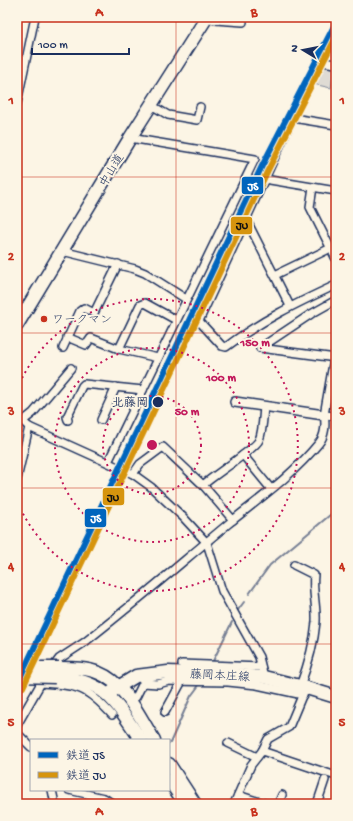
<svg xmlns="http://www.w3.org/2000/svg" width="353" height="821" viewBox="0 0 353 821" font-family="'Gochi Hand','Klee One',sans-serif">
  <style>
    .green { fill: #dfdbd4; stroke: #7d8599 }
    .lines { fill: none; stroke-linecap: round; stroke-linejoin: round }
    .stream { stroke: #767f94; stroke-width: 2 }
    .minor-casing { stroke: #1b2f5e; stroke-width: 10 }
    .tertiary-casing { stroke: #1b2f5e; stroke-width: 12 }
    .primary-casing { stroke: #1b2f5e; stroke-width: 15 }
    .trunk-casing { stroke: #1b2f5e; stroke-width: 15 }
    .minor { stroke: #fcf5e5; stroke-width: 7 }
    .tertiary { stroke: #fcf5e5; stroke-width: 9 }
    .primary { stroke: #fcf5e5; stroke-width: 12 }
    .trunk { stroke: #fcf5e5; stroke-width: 12 }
    .primary-bridge-casing { stroke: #1b2f5e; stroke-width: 15; stroke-linecap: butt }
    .primary-bridge { stroke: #fcf5e5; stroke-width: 12 }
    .rail-1-casing { stroke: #fcf5e5; stroke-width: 9 }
    .rail-2-casing { stroke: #fcf5e5; stroke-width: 9 }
    .rail-1 { stroke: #0065bd; stroke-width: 6 }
    .rail-2 { stroke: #d6940e; stroke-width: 6 }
    .grid { fill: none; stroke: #c8321e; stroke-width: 1; stroke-opacity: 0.55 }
    .ring { fill: none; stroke: #c2185b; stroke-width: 2; stroke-dasharray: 2 4 }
    .poi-dot { fill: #c8321e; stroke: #fcf5e5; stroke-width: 1.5 }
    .stop-dot { fill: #1b2f5e; stroke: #fcf5e5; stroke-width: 1.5 }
    .labels { text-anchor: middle; stroke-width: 4; stroke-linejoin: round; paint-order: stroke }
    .street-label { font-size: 12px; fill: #1b2f5e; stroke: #fcf5e5 }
    .poi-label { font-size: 12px; fill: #1b2f5e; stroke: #fcf5e5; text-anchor: start }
    .stop-label { font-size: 12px; font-weight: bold; fill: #1b2f5e; stroke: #fcf5e5; text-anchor: end }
    .centre { fill: #c2185b; stroke: #fcf5e5; stroke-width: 2 }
    .ring-label { font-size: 12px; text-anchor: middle; font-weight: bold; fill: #c2185b; stroke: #fcf5e5; stroke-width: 4; stroke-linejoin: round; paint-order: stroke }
    .line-badge { stroke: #fcf5e5; stroke-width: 1.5 }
    .badge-label { font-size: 11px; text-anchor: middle; font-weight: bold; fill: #fff }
    .pale-badge-label { font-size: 11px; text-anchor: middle; font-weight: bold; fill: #111 }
    .neatline { fill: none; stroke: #c8321e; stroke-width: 1.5 }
    .grid-label { font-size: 13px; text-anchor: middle; font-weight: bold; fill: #c8321e }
  </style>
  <rect width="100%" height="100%" fill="#fcf5e5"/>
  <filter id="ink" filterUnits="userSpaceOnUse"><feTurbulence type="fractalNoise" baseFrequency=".025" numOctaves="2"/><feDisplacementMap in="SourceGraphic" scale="8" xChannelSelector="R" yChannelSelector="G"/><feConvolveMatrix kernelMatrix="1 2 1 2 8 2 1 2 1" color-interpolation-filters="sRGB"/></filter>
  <g filter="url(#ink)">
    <!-- green -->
    <path class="green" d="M 326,65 L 334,67 L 331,88 L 313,84 L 321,67 Z"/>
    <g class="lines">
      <!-- stream -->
      <g class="stream">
        <path d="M 249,594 L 270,565 L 336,510"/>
        <path d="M 238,610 L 244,602"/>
        <path d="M 213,661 L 232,622"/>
        <path d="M 170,743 L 191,696 L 200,684"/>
      </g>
      <!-- minor casing -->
      <g class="minor-casing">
        <g id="minor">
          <path d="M 203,17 L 215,20 L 243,22"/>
          <path d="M 336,35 L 321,62 L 293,118 L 199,321 L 222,346 L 226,347 C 260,321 297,303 336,285"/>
          <path d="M 321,62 L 336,64"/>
          <path d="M 17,103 L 35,17"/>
          <path d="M 151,105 L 168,115 L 197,120 L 200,107"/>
          <path d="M 293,118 L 336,125"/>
          <path d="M 264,179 L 336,191"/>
          <path d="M 313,187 L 310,207 L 336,259"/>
          <path d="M 246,219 L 290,306"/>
          <path d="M 62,251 L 135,269 L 145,273 L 186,299"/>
          <path d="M 275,275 L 331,248"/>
          <path d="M 67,337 L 86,345 L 91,338 L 119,349 L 140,305 L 145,303 L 176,320"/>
          <path d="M 63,348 L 80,311 L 84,308 L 94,313 L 118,264"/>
          <path d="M 260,348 L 311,314 L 336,300"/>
          <path d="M 260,348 L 336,358"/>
          <path d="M 119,349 L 158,358"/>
          <path d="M 324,415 L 336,416"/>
          <path d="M 17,416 L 29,427 L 133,474 L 151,487 L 183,517 L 207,543 L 222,591 L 259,657 L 264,677"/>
          <path d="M 68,420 L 67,417 L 82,386 L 84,384 L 143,390"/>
          <path d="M 101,420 L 116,387"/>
          <path d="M 23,421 L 33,413 L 71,368"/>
          <path d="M 243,455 L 271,489"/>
          <path d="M 108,462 L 255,159 L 130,138"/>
          <path d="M 133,474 L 140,464 L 163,447 L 203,485 L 233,520"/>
          <path d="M 17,479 L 29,427"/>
          <path d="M 203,485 C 213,476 256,448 259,440 C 263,431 263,416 264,406"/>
          <path d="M 294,565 L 314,575 C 312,591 317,606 316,622 C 314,644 308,665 300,686"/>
          <path d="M 182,664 L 261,667"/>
          <path d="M 41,683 C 78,685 87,687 112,715"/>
          <path d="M 136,697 L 143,683 L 158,684 L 169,681 L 228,682 L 257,685 L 303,695"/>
          <path d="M 165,712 L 182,681"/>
          <path d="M 17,725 L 41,683 L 59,659 L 85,642 C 134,604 181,563 228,524 C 259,499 293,475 319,443 C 325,436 326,424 324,415 L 334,358"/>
          <path d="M 17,733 L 31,747"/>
          <path d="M 228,743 L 257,757"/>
          <path d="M 262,751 L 336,776"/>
          <path d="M 52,790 L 55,804"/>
          <path d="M 69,790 L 104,798 L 113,804"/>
          <path d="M 238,795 L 266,804"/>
          <path d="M 234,804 L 251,765 L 262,751 L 268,739 L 289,727 L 304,691"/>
          <path d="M 278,804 L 282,795"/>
          <path d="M 317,804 L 325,780"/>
        </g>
      </g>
      <!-- tertiary casing -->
      <g class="tertiary-casing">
        <path id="tertiary" d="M 235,402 L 324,415"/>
      </g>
      <!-- primary casing -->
      <g class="primary-casing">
        <g id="primary">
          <path d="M 59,668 C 73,668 87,668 99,673 C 125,683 140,718 154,740"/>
          <path d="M 55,677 C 107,680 114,701 141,740"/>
          <path d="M 108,695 L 118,687 L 136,676 L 168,672 L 223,674 L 264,677 L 300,686 L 336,697"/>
          <path d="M 169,764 L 195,804"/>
          <path d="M 169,780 L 185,804"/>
        </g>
      </g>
      <!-- trunk casing -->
      <g class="trunk-casing">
        <path id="trunk" d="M 17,325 L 130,138 L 207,17"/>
      </g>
      <!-- minor -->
      <use href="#minor" class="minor"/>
      <!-- tertiary -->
      <use href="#tertiary" class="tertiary"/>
      <!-- primary -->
      <use href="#primary" class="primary"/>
      <!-- trunk -->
      <use href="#trunk" class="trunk"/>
      <!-- primary-bridge casing -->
      <g class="primary-bridge-casing">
        <g id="primary-bridge">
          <path d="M 17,668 L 59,668"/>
          <path d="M 18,676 L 55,677"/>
        </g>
      </g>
      <!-- primary-bridge -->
      <use href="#primary-bridge" class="primary-bridge"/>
      <!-- rail-1 casing -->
      <g class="rail-1-casing">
        <path id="rail-1" d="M 17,684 L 262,166 L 336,22"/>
      </g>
      <!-- rail-2 casing -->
      <g class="rail-2-casing">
        <path id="rail-2" d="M 23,687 L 268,170 L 336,37"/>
      </g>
      <!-- rail-1 -->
      <use href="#rail-1" class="rail-1"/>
      <!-- rail-2 -->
      <use href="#rail-2" class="rail-2"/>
    </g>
  </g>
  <!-- grid -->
  <path class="grid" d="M 176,17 L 176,804M 17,177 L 336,177M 17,333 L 336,333M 17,488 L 336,488M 17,644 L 336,644"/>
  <!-- distance rings -->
  <g class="ring">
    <circle cx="152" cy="445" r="49"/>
    <circle cx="152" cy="445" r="97"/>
    <path d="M17 389A146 146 0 1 1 17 501"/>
  </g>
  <!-- markers -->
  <circle class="poi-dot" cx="44" cy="319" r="4"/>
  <circle class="stop-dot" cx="158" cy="402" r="6"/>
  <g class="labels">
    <!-- street labels -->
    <g class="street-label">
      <text transform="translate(111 170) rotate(-59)" y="4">中山道</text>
      <text transform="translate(220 675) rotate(3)" y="4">藤岡本庄線</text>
    </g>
    <!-- poi labels -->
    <g class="poi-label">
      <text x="52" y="323">ワークマン</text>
    </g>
    <!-- stop labels -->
    <g class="stop-label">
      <text x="148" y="406">北藤岡</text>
    </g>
  </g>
  <circle cx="152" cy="445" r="6" class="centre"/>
  <g class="ring-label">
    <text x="255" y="346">150 m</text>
    <text x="221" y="381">100 m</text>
    <text x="187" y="415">50 m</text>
  </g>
  <g class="line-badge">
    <rect x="241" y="176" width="23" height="19" rx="4" fill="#0065bd"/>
    <rect x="230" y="216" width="23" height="19" rx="4" fill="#d6940e"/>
    <rect x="102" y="487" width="23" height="19" rx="4" fill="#d6940e"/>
    <rect x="84" y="508" width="23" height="20" rx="4" fill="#0065bd"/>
  </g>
  <g class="badge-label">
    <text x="253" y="190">JS</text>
    <text x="96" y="522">JS</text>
  </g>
  <g class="pale-badge-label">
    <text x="242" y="229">JU</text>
    <text x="113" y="501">JU</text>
  </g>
  <!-- margin -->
  <rect width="353" height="821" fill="none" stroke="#fcf5e5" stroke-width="44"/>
  <!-- legend -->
  <rect x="30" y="739" width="140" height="52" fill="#fcf5e5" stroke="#a2a6af"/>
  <rect x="38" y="752" width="20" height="6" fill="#0065bd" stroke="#a2a6af"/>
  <text x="66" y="759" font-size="12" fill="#1b2f5e">鉄道 JS</text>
  <rect x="38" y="772" width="20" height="6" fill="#d6940e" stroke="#a2a6af"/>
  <text x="66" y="779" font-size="12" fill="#1b2f5e">鉄道 JU</text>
  <!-- north arrow -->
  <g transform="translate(303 50) rotate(280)" stroke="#fcf5e5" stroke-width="3" paint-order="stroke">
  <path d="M0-3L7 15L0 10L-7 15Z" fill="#1b2f5e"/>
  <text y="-6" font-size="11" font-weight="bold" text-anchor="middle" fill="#1b2f5e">N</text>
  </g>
  <!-- scale -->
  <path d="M32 48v6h97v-6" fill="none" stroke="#1b2f5e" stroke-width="2"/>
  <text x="38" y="48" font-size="12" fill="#1b2f5e" stroke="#fcf5e5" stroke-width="3" paint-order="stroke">100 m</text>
  <rect x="22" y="22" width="309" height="777" class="neatline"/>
  <g class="grid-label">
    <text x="99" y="16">A</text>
    <text x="254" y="16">B</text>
    <text x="11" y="104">1</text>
    <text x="342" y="104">1</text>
    <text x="11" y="260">2</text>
    <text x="342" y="260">2</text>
    <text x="11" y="415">3</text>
    <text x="342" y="415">3</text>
    <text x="11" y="570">4</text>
    <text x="342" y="570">4</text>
    <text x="11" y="726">5</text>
    <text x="342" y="726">5</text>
    <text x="99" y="815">A</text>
    <text x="254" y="815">B</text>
  </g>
</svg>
